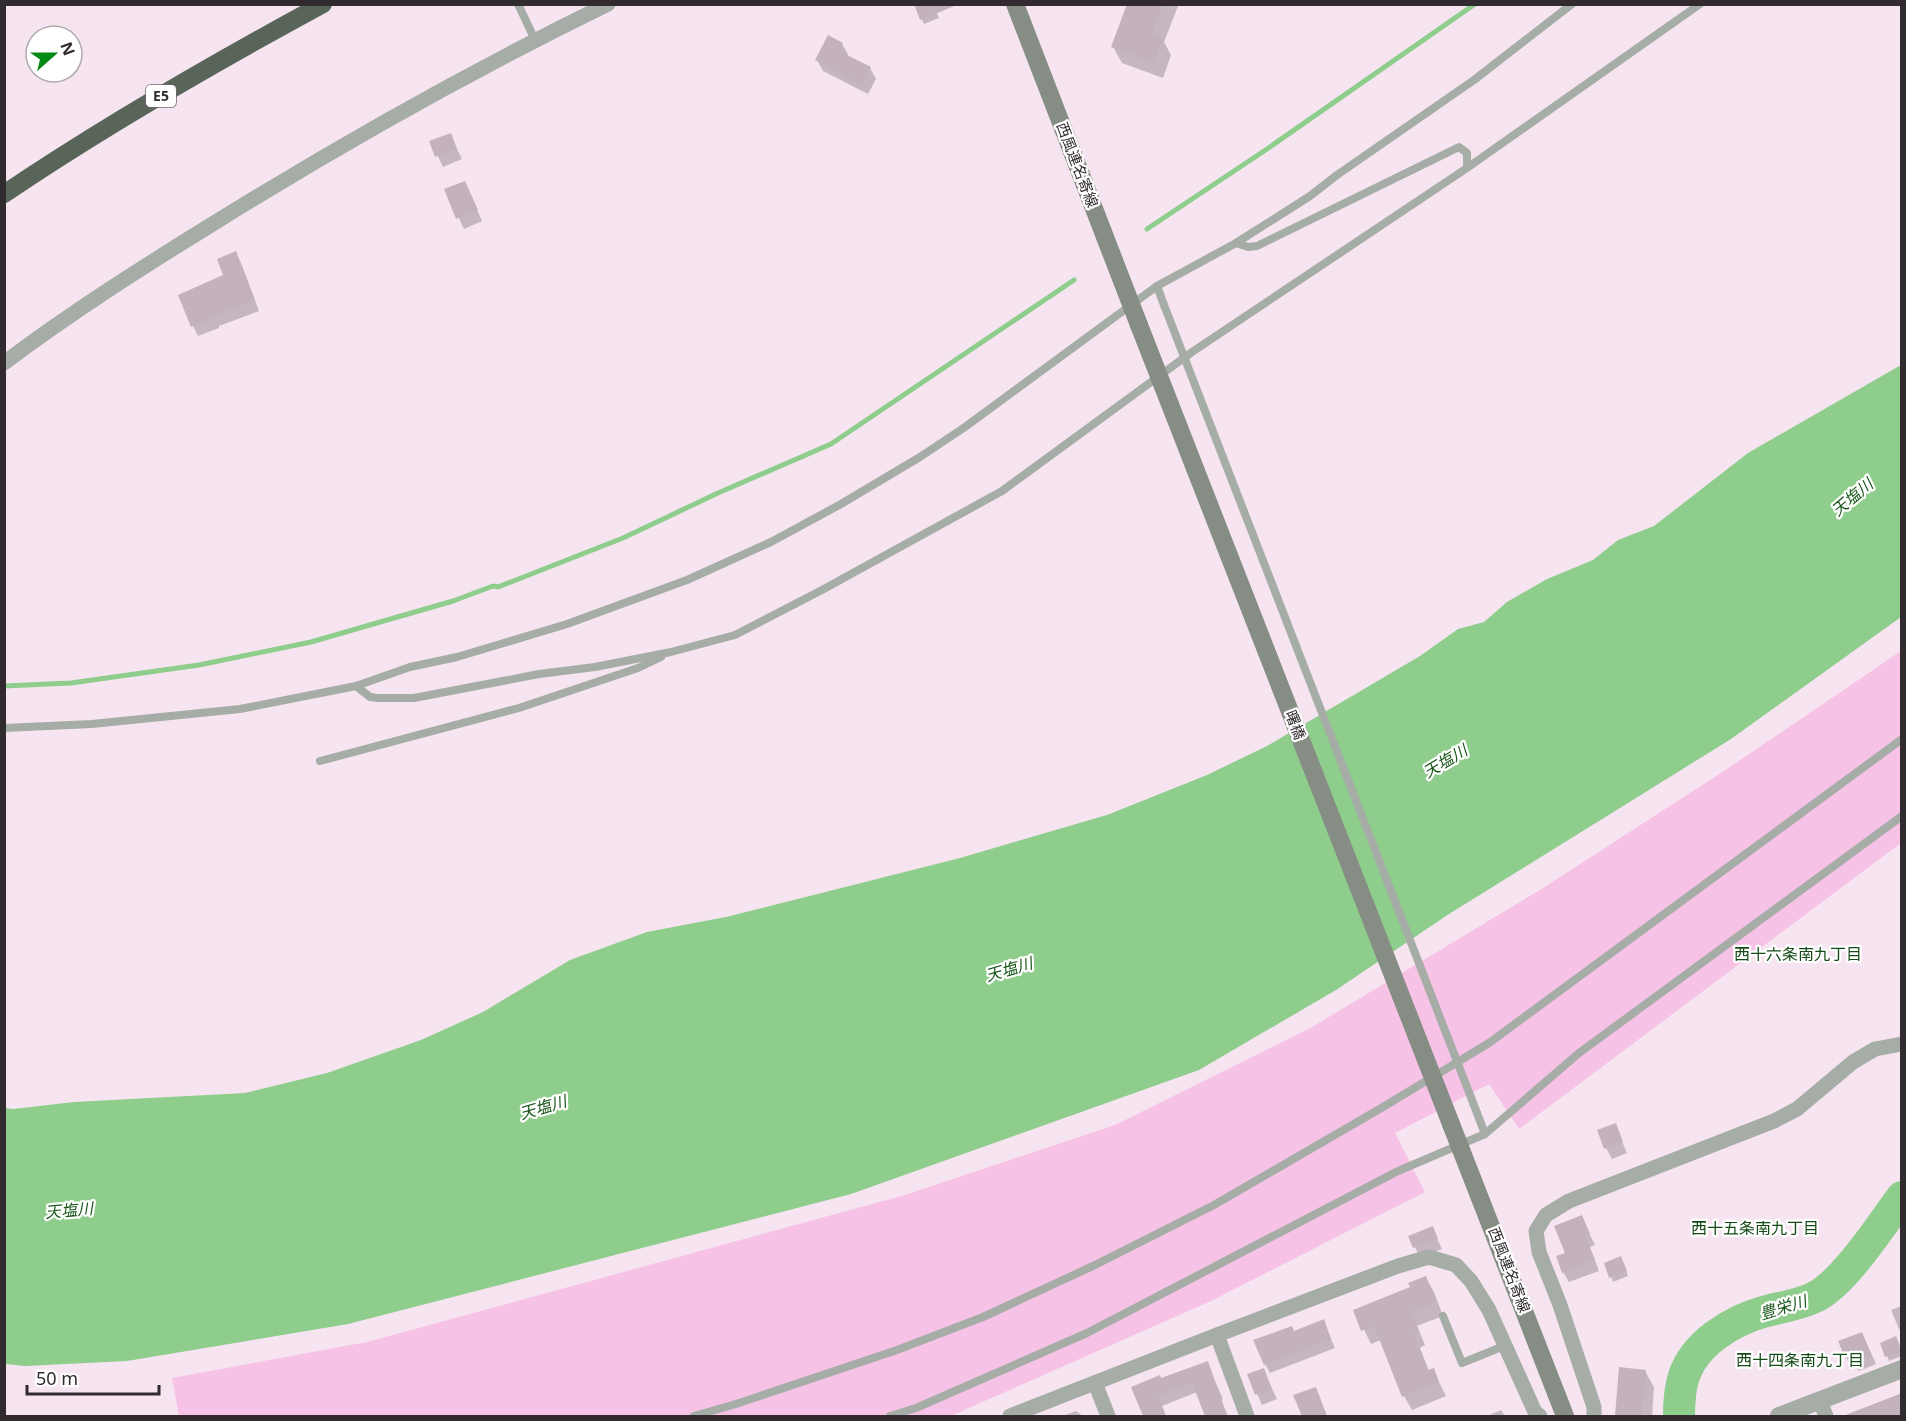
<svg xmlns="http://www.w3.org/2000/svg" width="1906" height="1421" viewBox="0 0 1906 1421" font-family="'Noto Sans','Noto Sans JP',sans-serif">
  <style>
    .green { fill: #f6c3e6 }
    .water { fill: #8ecd8b }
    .shadow { fill: #0003 }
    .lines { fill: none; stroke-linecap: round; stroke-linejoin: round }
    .stream { stroke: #8ecd8b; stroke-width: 5 }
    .river { stroke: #8ecd8b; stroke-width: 32 }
    .building { fill: #c3b2bd }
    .service { stroke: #a6aca6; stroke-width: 8 }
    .minor { stroke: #a6aca6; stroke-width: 15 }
    .tertiary { stroke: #a6aca6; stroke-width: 18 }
    .secondary { stroke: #858d84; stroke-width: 18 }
    .motorway { stroke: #596559; stroke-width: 18 }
    .service-bridge { stroke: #a6aca6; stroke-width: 8 }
    .secondary-bridge { stroke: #858d84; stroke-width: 18 }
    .labels { text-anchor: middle; stroke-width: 4.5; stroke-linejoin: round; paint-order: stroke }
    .shield { fill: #fff; stroke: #6f6b6d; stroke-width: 1.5 }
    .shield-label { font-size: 14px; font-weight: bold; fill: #312b2f }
    .street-label { font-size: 15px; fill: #312b2f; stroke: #fff }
    .water-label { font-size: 16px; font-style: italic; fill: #19581a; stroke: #fff }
    .neighbourhood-label { font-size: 16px; fill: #154b16; stroke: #fff }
  </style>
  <rect width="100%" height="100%" fill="#f6e5f0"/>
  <!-- green -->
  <path class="green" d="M 1901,651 L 1901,843 L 1519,1129 L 1489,1084 L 1395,1133 L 1425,1192 L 1211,1301 L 951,1416 L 179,1416 L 172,1378 L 367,1342 L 905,1195 L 1115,1125 L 1312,1027 L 1543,888 L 1727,769 Z"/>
  <!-- water -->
  <path class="water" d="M 1901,365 L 1901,617 L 1731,739 L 1449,914 L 1336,990 L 1199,1070 L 851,1194 L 348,1324 L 127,1361 L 25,1366 L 5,1364 L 5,1108 L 13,1109 L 74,1102 L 245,1093 L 327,1073 L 421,1040 L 483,1012 L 570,960 L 647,932 L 726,917 L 960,858 L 1107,815 L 1207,775 L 1267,746 L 1420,656 L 1458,629 L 1484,622 L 1507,602 L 1547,579 L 1593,560 L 1618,540 L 1654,526 L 1748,453 Z"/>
  <!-- shadow -->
  <g class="shadow">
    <path d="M 933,4 L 939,18 L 924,24 L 916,7 Z"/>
    <path d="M 1129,4 L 1178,6 L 1164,42 L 1171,55 L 1163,78 L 1122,63 L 1113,47 Z"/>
    <path d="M 842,44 L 848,54 L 847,57 L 870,68 L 876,79 L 868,94 L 823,71 L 817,60 Z"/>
    <path d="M 450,135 L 462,159 L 443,167 L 431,142 Z"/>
    <path d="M 465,182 L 482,221 L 464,229 L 446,190 Z"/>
    <path d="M 235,253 L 241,263 L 259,311 L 219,326 L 219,328 L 198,336 L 193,326 L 225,276 Z"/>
    <path d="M 1615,1125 L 1627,1153 L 1612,1159 L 1606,1148 Z"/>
    <path d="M 1581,1217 L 1595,1245 L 1590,1247 L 1599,1271 L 1569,1282 L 1563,1272 L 1567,1254 Z"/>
    <path d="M 1432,1228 L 1442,1249 L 1420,1258 L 1410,1236 Z"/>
    <path d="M 1623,1263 L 1628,1276 L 1613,1282 L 1611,1277 Z"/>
    <path d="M 1426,1278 L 1434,1292 L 1443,1316 L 1417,1326 L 1425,1345 L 1420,1348 L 1429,1371 L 1433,1370 L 1446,1396 L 1412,1410 L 1404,1396 L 1381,1340 L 1371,1344 L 1355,1311 L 1412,1288 Z"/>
    <path d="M 1902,1306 L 1902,1336 L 1891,1310 Z"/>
    <path d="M 1323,1321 L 1335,1348 L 1270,1373 L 1265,1364 L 1294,1333 Z"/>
    <path d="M 1862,1333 L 1876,1364 L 1859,1371 L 1856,1366 L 1852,1368 L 1846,1357 Z"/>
    <path d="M 1882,1343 L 1898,1343 L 1902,1356 L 1889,1361 Z"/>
    <path d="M 1207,1363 L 1223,1399 L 1221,1400 L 1228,1416 L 1207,1416 L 1197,1392 L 1162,1406 L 1166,1416 L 1145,1416 L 1133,1388 L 1161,1380 Z"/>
    <path d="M 1621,1369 L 1645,1371 L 1654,1387 L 1652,1416 L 1616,1416 Z"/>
    <path d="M 1263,1370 L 1277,1399 L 1262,1405 L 1249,1375 Z"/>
    <path d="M 1501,1410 L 1505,1416 L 1487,1416 Z"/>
    <path d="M 1076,1411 L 1083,1416 L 1066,1416 L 1065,1415 Z"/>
  </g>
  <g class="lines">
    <!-- stream -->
    <g class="stream">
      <path d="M 1147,229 L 1267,149 L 1475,4"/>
      <path d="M 4,686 L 71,683 L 199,665 L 311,642 L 453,601 L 493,586 L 498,587 L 623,538 L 718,493 L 831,444 L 1074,280"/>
    </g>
    <!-- river -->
    <path class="river" d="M 1679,1416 C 1679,1404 1680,1388 1684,1376 C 1695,1343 1732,1321 1763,1312 C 1780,1307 1800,1305 1815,1297 C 1844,1283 1882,1224 1902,1197"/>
  </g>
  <!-- building -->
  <g class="building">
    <path d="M 914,4 L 957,4 L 957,5 L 920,20 Z"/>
    <path d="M 1127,4 L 1163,4 L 1152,34 L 1163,38 L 1154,63 L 1111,47 Z"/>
    <path d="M 828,35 L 843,43 L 839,51 L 871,67 L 862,85 L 815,60 Z"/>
    <path d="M 451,133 L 457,149 L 435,157 L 429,141 Z"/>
    <path d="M 465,181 L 478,210 L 456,219 L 444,189 Z"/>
    <path d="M 236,251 L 255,300 L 214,316 L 215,317 L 191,327 L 178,295 L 223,275 L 217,259 Z"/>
    <path d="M 1616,1123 L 1623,1142 L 1604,1149 L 1597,1130 Z"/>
    <path d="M 1582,1215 L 1590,1234 L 1585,1236 L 1595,1260 L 1562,1273 L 1556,1256 L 1565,1253 L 1554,1226 Z"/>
    <path d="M 1433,1226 L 1438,1239 L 1413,1248 L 1408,1236 Z"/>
    <path d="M 1621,1256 L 1627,1271 L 1609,1278 L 1604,1263 Z"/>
    <path d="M 1426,1276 L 1436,1302 L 1411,1312 L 1419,1331 L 1413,1333 L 1428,1370 L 1434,1368 L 1439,1382 L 1402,1397 L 1374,1326 L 1361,1331 L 1353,1310 L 1410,1287 L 1408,1283 Z"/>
    <path d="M 1324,1319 L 1331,1339 L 1264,1365 L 1253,1340 L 1292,1326 L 1294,1331 Z"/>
    <path d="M 1862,1332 L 1871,1354 L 1852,1362 L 1849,1356 L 1845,1358 L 1838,1341 Z"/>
    <path d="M 1896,1336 L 1902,1351 L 1885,1357 L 1880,1343 Z"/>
    <path d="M 1208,1361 L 1227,1416 L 1205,1416 L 1192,1383 L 1158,1396 L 1166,1416 L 1143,1416 L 1131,1387 L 1160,1375 L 1161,1378 Z"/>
    <path d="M 1619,1367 L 1646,1370 L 1641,1416 L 1615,1416 Z"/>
    <path d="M 1264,1368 L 1272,1389 L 1255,1395 L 1247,1374 Z"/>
    <path d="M 1316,1387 L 1327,1416 L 1302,1416 L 1293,1395 Z"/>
    <path d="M 1902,1393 L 1902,1416 L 1843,1416 Z"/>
  </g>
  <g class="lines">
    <!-- service -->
    <g class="service">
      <path d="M 518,4 L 535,40"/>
      <path d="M 1467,168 L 1700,4"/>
      <path d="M 1157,286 L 1164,305"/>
      <path d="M 356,686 L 370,697 L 378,698 L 414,698 L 539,674 L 595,667 L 671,652 L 735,635 L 822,590 L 1002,491 L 1192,352 L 1467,168 L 1467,153 L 1459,147 L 1257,246 L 1248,247 L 1236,243"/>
      <path d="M 4,728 L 92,724 L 240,709 L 356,686 L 410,667 L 457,657 L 567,624 L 687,580 L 771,542 L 841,504 L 920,457 L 965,427 L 1157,286 L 1236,243 L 1310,196 L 1337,175 L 1474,80 L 1572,4"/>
      <path d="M 320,761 L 519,708 L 638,668 L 661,657"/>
      <path d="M 1477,1113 L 1485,1134"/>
      <path d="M 1443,1316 L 1462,1363 L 1504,1346"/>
      <path d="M 694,1416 L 736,1404 L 897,1350 L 983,1317 L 1093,1266 L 1214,1205 L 1383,1107 L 1489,1043 L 1902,739"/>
      <path d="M 890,1416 L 916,1408 L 1087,1333 L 1398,1171 L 1485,1134 L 1579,1053 L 1902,816"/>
    </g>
    <!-- minor -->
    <g class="minor">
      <path d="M 4,363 C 73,311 146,265 219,220 C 345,142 475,69 608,4"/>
      <path d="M 1217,1335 L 1247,1416"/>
      <path d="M 1095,1383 L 1108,1416"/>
      <path d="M 1820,1401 L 1826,1416"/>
      <path d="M 1010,1416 L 1217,1335 L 1398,1266 L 1429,1257 L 1456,1265 L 1471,1281 L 1489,1310 L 1535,1412 L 1540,1416"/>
      <path d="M 1594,1416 L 1594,1407 L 1560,1305 L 1539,1252 L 1536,1231 L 1546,1215 L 1569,1201 L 1774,1121 L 1797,1109 L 1853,1062 L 1875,1049 L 1902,1044"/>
    </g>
    <!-- tertiary -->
    <path class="tertiary" d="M 1779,1416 L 1902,1369"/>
    <!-- secondary -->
    <g class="secondary">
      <path d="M 1015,4 L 1139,325"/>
      <path d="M 1451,1124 L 1565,1416"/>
    </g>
    <!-- motorway -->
    <path class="motorway" d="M 4,194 C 106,125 214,63 323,4"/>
    <!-- service-bridge -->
    <path class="service-bridge" d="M 1164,305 L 1477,1113"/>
    <!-- secondary-bridge -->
    <path class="secondary-bridge" d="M 1139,325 L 1451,1124"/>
  </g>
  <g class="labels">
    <!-- shield labels -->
    <rect class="shield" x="146" y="85" width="30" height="22" rx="4.5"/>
    <g class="shield-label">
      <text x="161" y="101">E5</text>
    </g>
    <!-- street labels -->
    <g class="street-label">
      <text transform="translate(1077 165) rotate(69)" y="5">西風連名寄線</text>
      <text transform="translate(1295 725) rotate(69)" y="5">曙橋</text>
      <text transform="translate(1509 1270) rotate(69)" y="5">西風連名寄線</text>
    </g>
    <!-- water labels -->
    <g class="water-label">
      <text transform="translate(1852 497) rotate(-40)" y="6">天塩川</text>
      <text transform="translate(1445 761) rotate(-31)" y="6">天塩川</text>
      <text transform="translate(1009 969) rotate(-16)" y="6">天塩川</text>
      <text transform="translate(543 1107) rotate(-16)" y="6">天塩川</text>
      <text transform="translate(69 1210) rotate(-5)" y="6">天塩川</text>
      <text transform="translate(1783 1307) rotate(-17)" y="6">豊栄川</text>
    </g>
    <!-- neighbourhood labels -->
    <g class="neighbourhood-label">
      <text x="1798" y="960">西十六条南九丁目</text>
      <text x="1755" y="1234">西十五条南九丁目</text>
      <text x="1800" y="1366">西十四条南九丁目</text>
    </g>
  </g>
  <!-- border -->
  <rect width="1906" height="1421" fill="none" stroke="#312b2f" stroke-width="12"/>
  <!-- north arrow -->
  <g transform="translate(54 54) rotate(69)"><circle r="28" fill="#ffffff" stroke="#adaaac" stroke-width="1.5"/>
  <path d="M0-4.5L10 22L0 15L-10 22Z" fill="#068a16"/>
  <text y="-9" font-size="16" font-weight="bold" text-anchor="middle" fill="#312b2f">N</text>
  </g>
  <!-- scale -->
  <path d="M27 1385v9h132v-9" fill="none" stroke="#312b2f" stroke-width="3"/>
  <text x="36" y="1385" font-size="18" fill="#312b2f" stroke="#ffffff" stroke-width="4.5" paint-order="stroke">50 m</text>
</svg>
